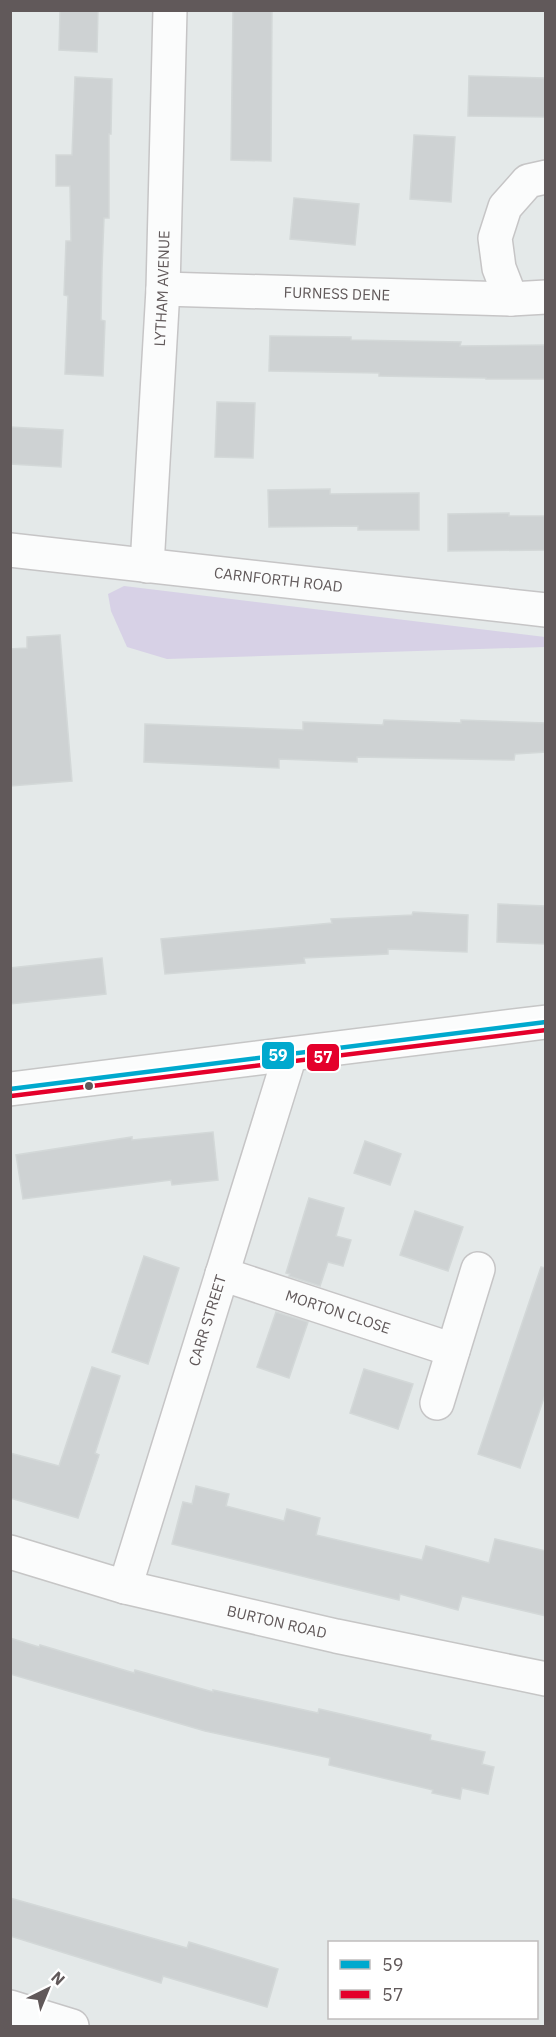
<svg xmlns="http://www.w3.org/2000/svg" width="556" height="2037" viewBox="0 0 556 2037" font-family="'IBM Plex Sans',sans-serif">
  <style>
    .green { fill: #d7d1e6 }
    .building { fill: #ced2d3; stroke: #d3d8d8; stroke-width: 1.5 }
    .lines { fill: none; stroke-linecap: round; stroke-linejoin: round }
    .street-casing { stroke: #c6c5c6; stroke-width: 36 }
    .secondary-casing { stroke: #c6c6c6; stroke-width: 36 }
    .street { stroke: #fbfcfc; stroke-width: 33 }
    .secondary { stroke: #fbfcfc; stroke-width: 33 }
    .bus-1-casing { stroke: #fff; stroke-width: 9 }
    .bus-2-casing { stroke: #fff; stroke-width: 9 }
    .bus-1 { stroke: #00a9ce; stroke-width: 4.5 }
    .bus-2 { stroke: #e4002b; stroke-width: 4.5 }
    .bus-dot { fill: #61595a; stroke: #fff; stroke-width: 2 }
    .labels { text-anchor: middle; stroke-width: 4.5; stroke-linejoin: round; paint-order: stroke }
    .street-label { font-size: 15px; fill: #61595a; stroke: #fff }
    .line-badge { stroke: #fff; stroke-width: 2 }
    .badge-label { font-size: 16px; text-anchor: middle; font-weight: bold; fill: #fff }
  </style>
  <rect width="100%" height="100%" fill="#e4e9e9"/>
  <!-- green -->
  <path class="green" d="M 124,586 L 545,637 L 545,647 L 167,659 L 127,647 L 111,611 L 108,594 Z"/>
  <!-- building -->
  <g class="building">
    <path d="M 60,10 L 98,10 L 97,52 L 59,50 Z"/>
    <path d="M 233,10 L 272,10 L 271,161 L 231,160 Z"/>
    <path d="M 469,76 L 546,78 L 546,117 L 468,116 Z"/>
    <path d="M 75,77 L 112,79 L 111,134 L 109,134 L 109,218 L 104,218 L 102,269 L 101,320 L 105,321 L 103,376 L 65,374 L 68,296 L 64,295 L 66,241 L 71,241 L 70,186 L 56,186 L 56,155 L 72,155 Z"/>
    <path d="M 414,135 L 455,137 L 451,202 L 410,199 Z"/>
    <path d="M 294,198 L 359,204 L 355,245 L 290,239 Z"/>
    <path d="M 270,336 L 351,337 L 351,340 L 461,342 L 460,346 L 546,345 L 546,379 L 486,379 L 486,378 L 379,376 L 379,373 L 269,371 Z"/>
    <path d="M 217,402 L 255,403 L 253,458 L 215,457 Z"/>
    <path d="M 10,427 L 63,430 L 61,467 L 10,464 Z"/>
    <path d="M 330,489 L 330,494 L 419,493 L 419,530 L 358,530 L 358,526 L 269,527 L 268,490 Z"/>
    <path d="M 509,513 L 509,516 L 546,516 L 546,550 L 448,551 L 448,514 Z"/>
    <path d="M 60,635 L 72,781 L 11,786 L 10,649 L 27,648 L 27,637 Z"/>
    <path d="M 384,720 L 461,723 L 461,720 L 546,723 L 546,752 L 515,754 L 514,760 L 357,757 L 357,762 L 279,759 L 279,768 L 144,762 L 145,724 L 303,730 L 303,722 L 383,725 Z"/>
    <path d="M 498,904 L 546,906 L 546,944 L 497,942 Z"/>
    <path d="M 413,912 L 468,915 L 467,952 L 388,949 L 388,954 L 304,958 L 305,963 L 165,974 L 161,939 L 332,923 L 331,919 L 412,915 Z"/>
    <path d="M 102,958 L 106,994 L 10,1004 L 10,968 Z"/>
    <path d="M 213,1132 L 218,1180 L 172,1185 L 171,1180 L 23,1199 L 16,1155 L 132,1137 L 132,1140 Z"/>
    <path d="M 365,1141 L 401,1154 L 390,1185 L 354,1173 Z"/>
    <path d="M 309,1198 L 344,1208 L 336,1236 L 351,1240 L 343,1266 L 328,1262 L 320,1286 L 289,1276 L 290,1274 L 286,1273 Z"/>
    <path d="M 415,1211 L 463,1227 L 448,1271 L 400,1255 Z"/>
    <path d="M 144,1256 L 179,1268 L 148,1364 L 112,1352 Z"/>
    <path d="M 541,1267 L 546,1268 L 546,1392 L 520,1468 L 478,1454 Z"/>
    <path d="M 276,1312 L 308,1322 L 289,1378 L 257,1367 Z"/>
    <path d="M 92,1367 L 120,1376 L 95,1453 L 99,1455 L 78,1518 L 10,1498 L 10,1453 L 59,1466 Z"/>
    <path d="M 364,1369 L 413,1384 L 398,1429 L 350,1413 Z"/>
    <path d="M 196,1486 L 229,1494 L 226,1506 L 284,1521 L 287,1509 L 320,1518 L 316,1535 L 422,1560 L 426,1546 L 489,1563 L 495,1539 L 546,1551 L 546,1616 L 462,1596 L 458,1610 L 400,1594 L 399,1600 L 172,1544 L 183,1502 L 192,1504 Z"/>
    <path d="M 10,1638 L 39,1647 L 40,1645 L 134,1673 L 135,1670 L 213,1692 L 213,1690 L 318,1713 L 319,1709 L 431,1735 L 430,1740 L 485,1752 L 482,1764 L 494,1767 L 488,1794 L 462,1788 L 460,1799 L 432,1793 L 433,1790 L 329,1765 L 330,1758 L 205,1731 L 10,1674 Z"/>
    <path d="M 10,1898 L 187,1948 L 189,1942 L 278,1969 L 267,2007 L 163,1976 L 161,1983 L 10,1936 Z"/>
  </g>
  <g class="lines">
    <!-- street casing -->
    <g class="street-casing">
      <g id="street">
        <path id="s1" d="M 163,289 L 511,299 L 546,297"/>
        <path d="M 511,299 L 499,268 L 495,238 L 505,207 L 528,181 L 546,177"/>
        <path id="s2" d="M 10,550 L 546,610"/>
        <path id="s3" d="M 147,566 L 163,289 L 170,10"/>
        <path id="s4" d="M 222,1274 L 453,1350"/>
        <path d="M 437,1403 L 478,1269"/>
        <path id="s5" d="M 125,1587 L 290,1055"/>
        <path d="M 10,2007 L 72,2026"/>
      </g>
    </g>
    <!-- secondary casing -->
    <g class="secondary-casing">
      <g id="secondary">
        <path d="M 10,1089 L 546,1022"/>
        <path id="s6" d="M 10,1552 L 125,1587 L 336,1636 L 546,1679"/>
      </g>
    </g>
    <!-- street -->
    <use href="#street" class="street"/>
    <!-- secondary -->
    <use href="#secondary" class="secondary"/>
    <!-- bus-1 casing -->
    <g class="bus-1-casing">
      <path id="bus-1" d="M 10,1089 L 546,1022"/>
    </g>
    <!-- bus-2 casing -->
    <g class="bus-2-casing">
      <path id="bus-2" d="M 11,1096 L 546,1030"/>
    </g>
    <!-- bus-1 -->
    <use href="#bus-1" class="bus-1"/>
    <!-- bus-2 -->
    <use href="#bus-2" class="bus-2"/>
  </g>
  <!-- markers -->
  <circle class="bus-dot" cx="89" cy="1086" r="5"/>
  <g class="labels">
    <!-- street labels -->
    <g class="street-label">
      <text dy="5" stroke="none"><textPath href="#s3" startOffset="278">LYTHAM AVENUE</textPath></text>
      <text dy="5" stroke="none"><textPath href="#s1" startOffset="174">FURNESS DENE</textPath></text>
      <text dy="5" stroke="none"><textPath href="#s2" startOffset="270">CARNFORTH ROAD</textPath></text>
      <text dy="5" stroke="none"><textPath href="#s4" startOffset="122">MORTON CLOSE</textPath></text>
      <text dy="5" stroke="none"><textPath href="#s5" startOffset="279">CARR STREET</textPath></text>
      <text dy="5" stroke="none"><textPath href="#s6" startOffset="276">BURTON ROAD</textPath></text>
    </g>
  </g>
  <g class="line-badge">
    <rect x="261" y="1041" width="34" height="29" rx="6" fill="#00a9ce"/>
    <rect x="306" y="1043" width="34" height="29" rx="6" fill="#e4002b"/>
  </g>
  <g class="badge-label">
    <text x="278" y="1061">59</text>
    <text x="323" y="1063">57</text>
  </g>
  <!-- border -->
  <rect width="556" height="2037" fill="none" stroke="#61595a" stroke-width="24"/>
  <!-- legend -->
  <rect x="328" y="1941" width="210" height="78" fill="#ffffff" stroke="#c0bdbd" stroke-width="1.5"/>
  <rect x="340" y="1960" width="30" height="9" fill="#00a9ce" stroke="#c0bdbd" stroke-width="1.5"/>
  <text x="382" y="1971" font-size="18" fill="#61595a">59</text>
  <rect x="340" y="1990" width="30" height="9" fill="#e4002b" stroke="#c0bdbd" stroke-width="1.5"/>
  <text x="382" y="2001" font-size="18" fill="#61595a">57</text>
  <!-- north arrow -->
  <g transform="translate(48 1989) rotate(43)" stroke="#ffffff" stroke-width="4.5" paint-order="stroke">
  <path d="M0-4.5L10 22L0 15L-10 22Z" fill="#61595a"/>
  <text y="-9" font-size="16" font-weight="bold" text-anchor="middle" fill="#61595a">N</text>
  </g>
</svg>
